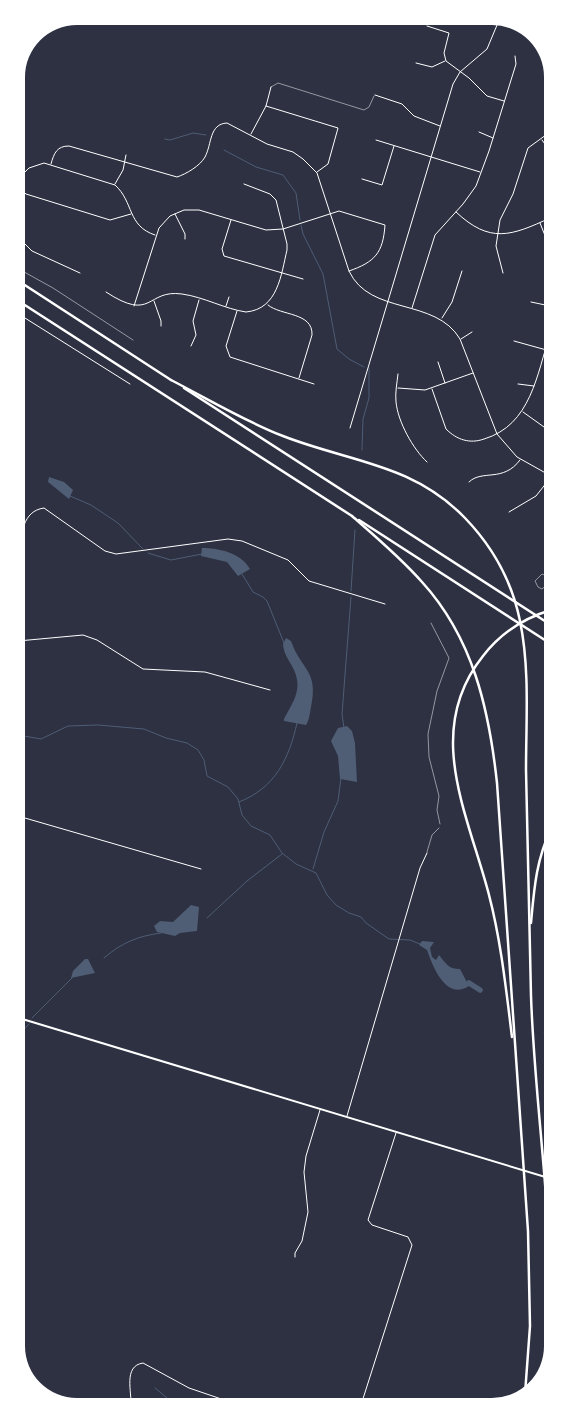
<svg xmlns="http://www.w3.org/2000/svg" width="569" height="1423" viewBox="0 0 569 1423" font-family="Ubuntu,sans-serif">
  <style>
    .water { fill: #4f5d75 }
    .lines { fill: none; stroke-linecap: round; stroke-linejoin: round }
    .stream { stroke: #4f5d75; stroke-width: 1 }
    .river { stroke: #4f5d75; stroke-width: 5.5 }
    .path { stroke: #fff; stroke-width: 0.5 }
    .service { stroke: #fff; stroke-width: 0.5 }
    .minor { stroke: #fff; stroke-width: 1 }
    .secondary { stroke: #fff; stroke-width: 2 }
    .motorway { stroke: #fff; stroke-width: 2.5 }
  </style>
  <rect width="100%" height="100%" fill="#2d3142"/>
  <!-- water -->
  <g class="water">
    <path d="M 49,477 L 64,482 L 73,490 L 69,499 L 48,482 Z"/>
    <path d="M 202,548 C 219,548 241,553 250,569 L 238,576 L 227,562 L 201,556 Z"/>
    <path d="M 286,638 L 291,641 C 301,670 319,670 311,707 C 310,713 309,721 306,725 L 284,721 L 284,719 C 294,700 304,688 292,666 C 287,657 284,654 283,644 Z"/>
    <path d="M 347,726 L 352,731 L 355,743 L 357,782 L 340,779 L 338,756 L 331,741 L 338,728 Z"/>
    <path d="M 191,905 L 199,907 L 197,931 L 180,933 L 175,936 L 157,932 L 154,926 L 160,921 L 173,922 Z"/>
    <path d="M 422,941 L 434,942 L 430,948 L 432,957 L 436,960 L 439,955 C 447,965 449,969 460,969 L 469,986 C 446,1001 433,967 427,950 L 419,945 Z"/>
    <path d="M 85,959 L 88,959 L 95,973 L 71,978 L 73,971 Z"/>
  </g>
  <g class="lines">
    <!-- stream -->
    <g class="stream">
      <path d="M 165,139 L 170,140 L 193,133 L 206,135"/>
      <path d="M 224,150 L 256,167 L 283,175 L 296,193 L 300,220"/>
      <path d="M 301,225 L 303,234 L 323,274 L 337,349 L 349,359 L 364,367"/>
      <path d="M 362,450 L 363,419 L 369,398 L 369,368"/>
      <path d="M 70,496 L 91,505 L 118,523 L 143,549"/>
      <path d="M 148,553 L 171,560 L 202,554"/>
      <path d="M 242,574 L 253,592 L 263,597 L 267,601 L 284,643"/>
      <path d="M 351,591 L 355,530"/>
      <path d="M 344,728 L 342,714 L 351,597"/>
      <path d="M 18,735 L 41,739 L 68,726 L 98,725 L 144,729 L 166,738 L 187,743 L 198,750 L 204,760 L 207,776 L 228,787 L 238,799 L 242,815 L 251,826 L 270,835 L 282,853 L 296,864 L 316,873 L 327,895 L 336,905 L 349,913 L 361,917 L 366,923 L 389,939 L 410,940 L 420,944"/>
      <path d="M 239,802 C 275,788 289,759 297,723"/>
      <path d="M 313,869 L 324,832 L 338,801 L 341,778"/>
      <path d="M 207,918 L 247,881 L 282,854"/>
      <path d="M 104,958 C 121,943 138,936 161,933"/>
      <path d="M 32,1018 L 72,978"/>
      <path d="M 544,1033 L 552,1041"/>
      <path d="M 19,1035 L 29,1024"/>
      <path d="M 155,1388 L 172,1402 L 172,1406"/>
    </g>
    <!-- river -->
    <path class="river" d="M 469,983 L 480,990"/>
    <!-- path -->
    <g class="path">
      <path d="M 551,578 L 542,574 L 535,581 L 538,587 L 542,589 L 551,581"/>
      <path d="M 431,623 L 449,658 L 437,691 L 428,734 L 429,757 L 439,796 L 437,810 L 440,824"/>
    </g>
    <!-- service -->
    <g class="service">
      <path d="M 271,87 L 278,83 L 364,110 L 369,107 L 374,96"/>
      <path d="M 17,268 L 53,288 L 133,340"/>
      <path d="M 427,852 L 432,835 L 439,828"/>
    </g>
    <!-- minor -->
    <g class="minor">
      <path d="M 427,26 L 449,33 L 444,53 L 446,61 L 469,78 L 487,96 L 504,101"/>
      <path d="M 416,63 L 432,67 L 445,61"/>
      <path d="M 375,95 L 402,104 L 414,116 L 440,126"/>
      <path d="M 266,106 L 338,128 L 328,164 L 317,172"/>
      <path d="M 479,132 L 493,138"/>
      <path d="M 251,134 L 266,106 L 271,87"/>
      <path d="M 376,140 L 480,172"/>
      <path d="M 542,140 L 550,151"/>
      <path d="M 51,164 C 54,153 57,146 69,146 L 177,177 C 186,174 200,166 205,157 C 212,144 209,124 227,123 L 267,144 L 293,152 L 303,159 L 317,173 L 349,271 C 370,316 435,297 460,339 L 497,434 L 517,457 L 551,476"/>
      <path d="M 362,179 L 382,185 L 394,146"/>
      <path d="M 17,180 L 29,168 L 44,163 L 115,185 C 134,202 127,226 155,235"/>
      <path d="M 115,184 L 123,170 L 126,155"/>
      <path d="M 17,187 L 26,194 L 110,220 L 131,214"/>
      <path d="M 456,212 C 490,244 511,236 550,218"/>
      <path d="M 175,214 L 185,234 L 185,239"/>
      <path d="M 231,220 L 222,249 L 224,256 L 303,279"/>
      <path d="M 540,223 L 546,238 L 550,255"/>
      <path d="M 17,236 L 32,251 L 80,273"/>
      <path d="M 503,273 L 496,246 L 500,220 L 513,194 L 528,148 L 550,132"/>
      <path d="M 106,292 C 153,323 146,289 182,294 C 204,297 225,309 246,312 C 278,309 281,275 287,250 L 287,244 L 276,200 L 270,194 L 244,184"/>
      <path d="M 154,301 L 161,321 L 161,326"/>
      <path d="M 531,302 L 550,306"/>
      <path d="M 268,305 C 281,316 313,312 312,335 L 299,378"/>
      <path d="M 134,306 L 159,228 L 170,216 L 184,210 L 199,210 L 266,230 L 283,229 L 339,211 L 385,225 C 383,253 375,262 349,271"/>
      <path d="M 226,306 L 229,297"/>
      <path d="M 412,308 L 435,235 L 463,204 L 476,186 L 489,151 L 516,64 L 515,56"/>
      <path d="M 237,311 L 226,346 L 230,357 L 314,384"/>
      <path d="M 17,313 L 130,384"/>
      <path d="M 442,318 L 452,302 L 462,271"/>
      <path d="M 461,339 L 472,332"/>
      <path d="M 514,341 L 550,351"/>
      <path d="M 191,346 L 196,335 L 193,321 L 199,300"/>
      <path d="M 438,362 L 445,383"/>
      <path d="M 398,374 C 397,383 395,393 396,402 C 398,422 413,449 427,462"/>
      <path d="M 518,384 L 534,386"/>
      <path d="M 398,388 L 425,390 L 473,373"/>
      <path d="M 432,389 L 446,429 C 457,440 470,444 484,439 C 531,425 537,374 550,334"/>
      <path d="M 523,412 L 551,432"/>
      <path d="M 350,428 L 453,84 L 460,72 L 487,49 L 500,18"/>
      <path d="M 469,482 C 482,469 503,483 520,460"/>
      <path d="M 509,512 L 536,496 L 551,477"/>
      <path d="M 17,552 C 22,535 22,511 44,508 L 105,551 L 116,554 L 228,539 L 242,541 L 288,560 L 309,581 L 385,604"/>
      <path d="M 18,641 L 83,635 L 97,640 L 143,669 L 205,672 L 270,690"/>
      <path d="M 18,816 L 201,869"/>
      <path d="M 347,1116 L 420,868 L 427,853"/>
      <path d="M 295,1257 L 295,1253 L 302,1241 L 308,1212 L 304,1172 L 306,1156 L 320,1110"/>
      <path d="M 361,1405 L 412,1245 L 408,1237 L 372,1225 L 368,1220 L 396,1133"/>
      <path d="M 131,1406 C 132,1392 123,1366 143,1363 L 189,1388 L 239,1405"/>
    </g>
    <!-- secondary -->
    <g class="secondary">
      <path d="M 485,16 L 531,32"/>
      <path d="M 19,1018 L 552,1179"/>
    </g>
    <!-- motorway -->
    <g class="motorway">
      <path d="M 17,280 L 171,380"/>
      <path d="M 17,300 L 352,516"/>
      <path d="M 171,380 C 208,399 244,421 283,436 C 349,462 412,463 465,518 C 492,546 512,582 520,621 C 530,669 526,721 526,770 C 527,845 529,920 531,996 C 535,1116 557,1237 549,1358"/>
      <path d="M 184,388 L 551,625"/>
      <path d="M 352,516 C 376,537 401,558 422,582 C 473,638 489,709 497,783 L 528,1231 L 530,1326 L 525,1394"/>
      <path d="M 359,520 L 551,644"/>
      <path d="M 531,923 C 534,890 536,860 551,829"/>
      <path d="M 512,1037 C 506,989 501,941 489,895 C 468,814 423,731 483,656 C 500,634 524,618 551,610"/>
    </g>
  </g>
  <!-- crop -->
  <path d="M0 0H569V1423H0ZM77 25H492A52 52 0 0 1 544 77V1346A52 52 0 0 1 492 1398H77A52 52 0 0 1 25 1346V77A52 52 0 0 1 77 25Z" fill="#fff" fill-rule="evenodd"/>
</svg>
